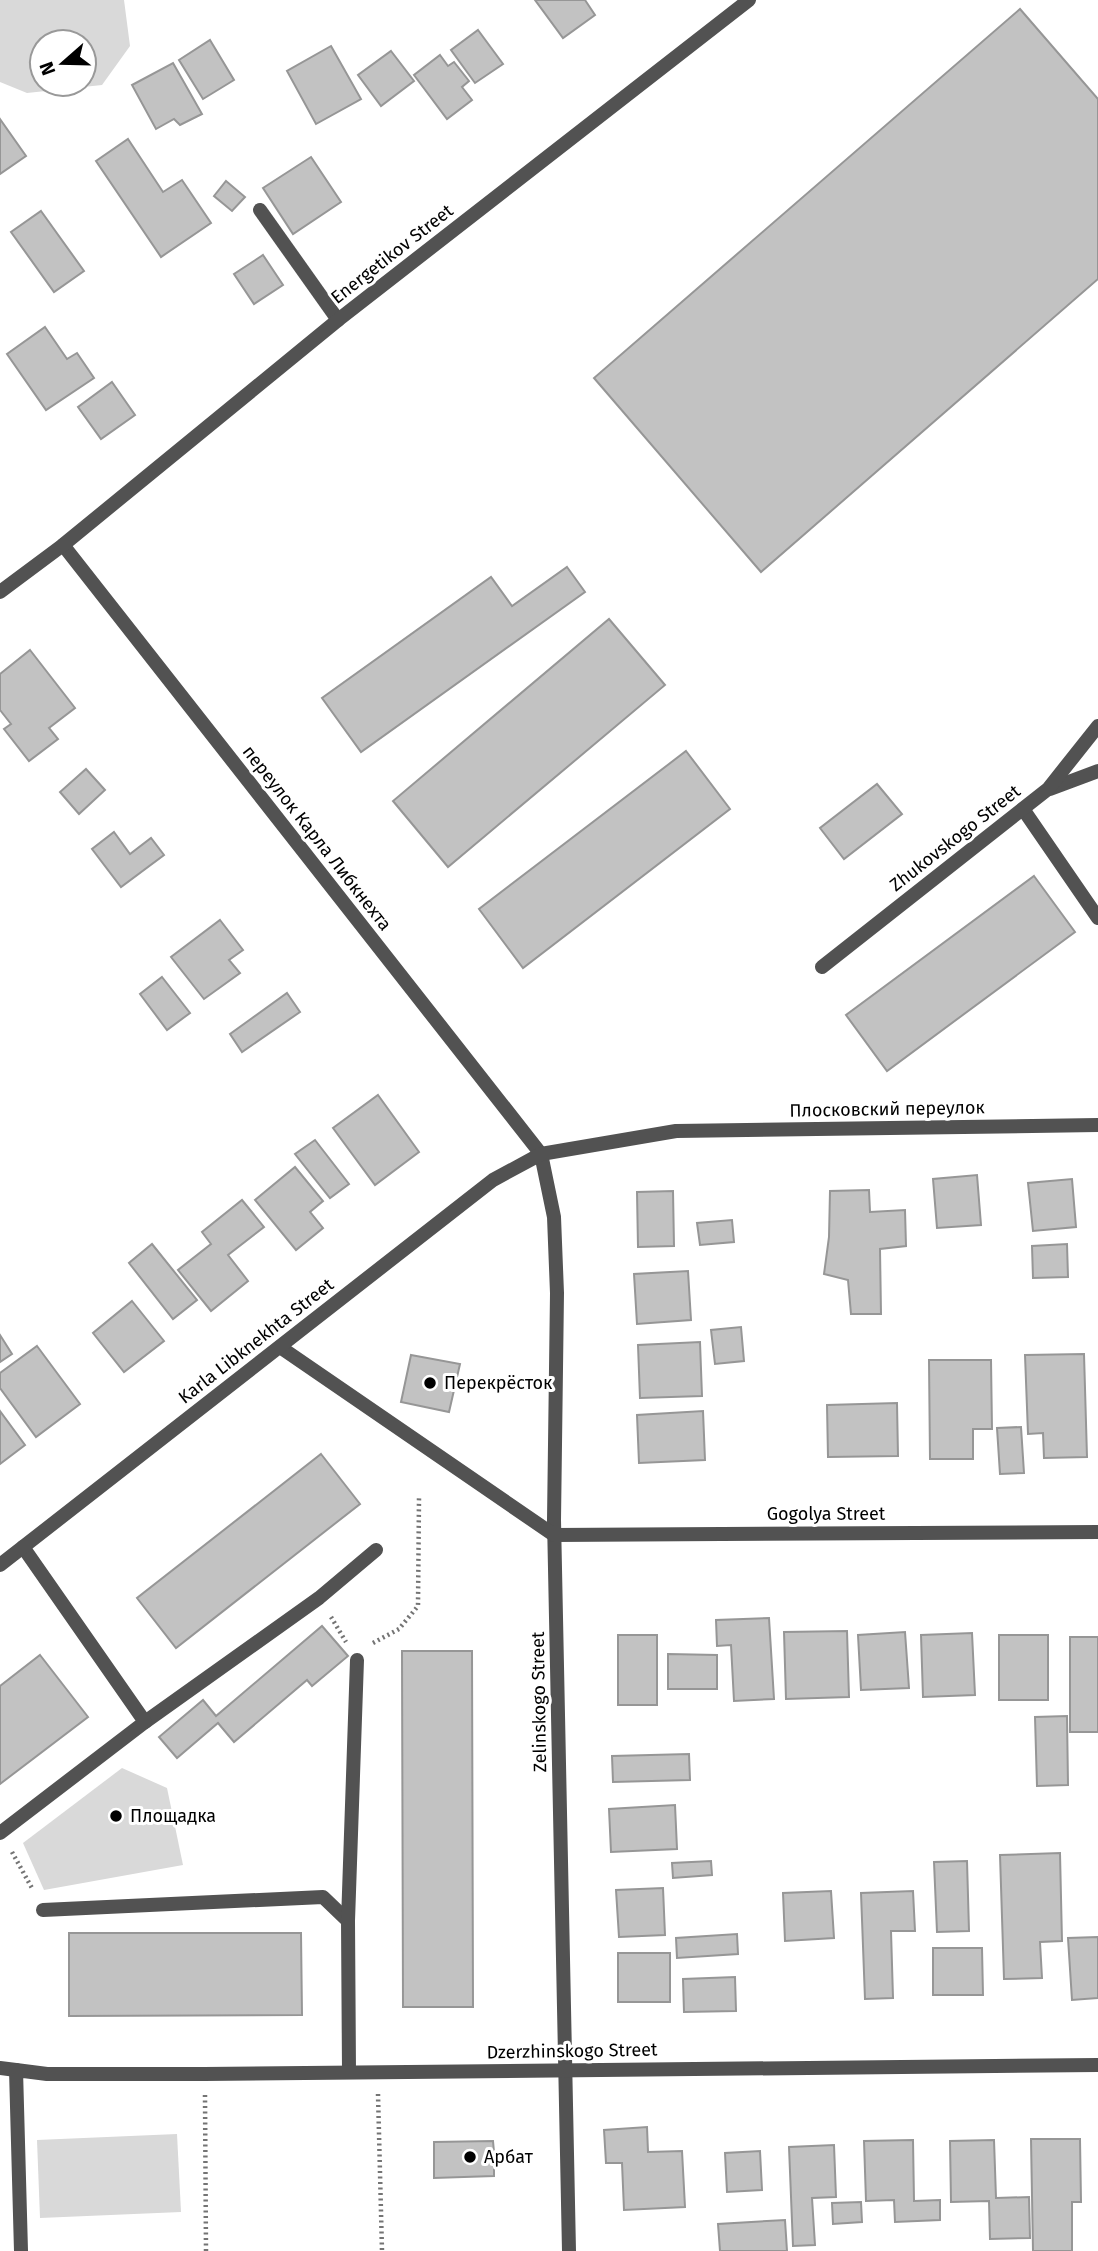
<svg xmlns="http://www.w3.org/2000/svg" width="1098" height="2251" viewBox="0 0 1098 2251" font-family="'Fira Sans',sans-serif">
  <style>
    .green { fill: #d9d9d9; fill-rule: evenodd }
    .building { fill: #c2c2c2; stroke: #969696; stroke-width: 2 }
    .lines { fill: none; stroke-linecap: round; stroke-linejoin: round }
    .path { stroke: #747474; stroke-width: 4.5; stroke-dasharray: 2 3.5; stroke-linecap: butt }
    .lane { stroke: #525252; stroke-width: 14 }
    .street { stroke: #525252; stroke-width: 14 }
    .poi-dot { fill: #000; stroke: #fff; stroke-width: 2.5 }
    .labels { text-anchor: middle; stroke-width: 6; stroke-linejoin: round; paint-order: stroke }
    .street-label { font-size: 18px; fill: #000; stroke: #fff }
    .poi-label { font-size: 18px; fill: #000; stroke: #fff; text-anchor: start }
  </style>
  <rect width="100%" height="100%" fill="#fff"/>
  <!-- green -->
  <g class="green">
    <path d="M 0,0 L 124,0 L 130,46 L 102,85 L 27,93 L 0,82 ZM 84,42 L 84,84 L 42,84 L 42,42 Z"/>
    <path d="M 122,1768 L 167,1788 L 183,1865 L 44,1890 L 23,1843 Z"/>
    <path d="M 177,2134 L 181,2212 L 40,2218 L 37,2140 Z"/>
  </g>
  <!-- building -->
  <g class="building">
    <path d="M 535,0 L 585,0 L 595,15 L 563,38 Z"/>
    <path d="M 1020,9 L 1098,99 L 1098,279 L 761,572 L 594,378 Z"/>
    <path d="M 478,30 L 503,64 L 475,83 L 451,50 Z"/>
    <path d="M 210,40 L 234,80 L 203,99 L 179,60 Z"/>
    <path d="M 331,46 L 361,99 L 316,124 L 287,71 Z"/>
    <path d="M 391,51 L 414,81 L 381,106 L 358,75 Z"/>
    <path d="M 440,55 L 448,66 L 454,62 L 469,81 L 462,87 L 472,100 L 447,119 L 414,75 Z"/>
    <path d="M 173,63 L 202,114 L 180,125 L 174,119 L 156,129 L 132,85 Z"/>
    <path d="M 0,119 L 26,156 L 0,174 Z"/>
    <path d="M 128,139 L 163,192 L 182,180 L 211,223 L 161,257 L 96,161 Z"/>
    <path d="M 311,157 L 341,202 L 293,234 L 263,188 Z"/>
    <path d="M 226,181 L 245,197 L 232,211 L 214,196 Z"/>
    <path d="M 41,211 L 84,271 L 54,292 L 11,232 Z"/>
    <path d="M 263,255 L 283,285 L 254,304 L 234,274 Z"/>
    <path d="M 45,327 L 67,359 L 77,353 L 94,378 L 46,410 L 7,354 Z"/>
    <path d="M 112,382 L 135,415 L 101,439 L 78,407 Z"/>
    <path d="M 567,567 L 585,592 L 361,752 L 322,698 L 491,577 L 512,606 Z"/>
    <path d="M 609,619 L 665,685 L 448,867 L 393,801 Z"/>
    <path d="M 30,650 L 75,708 L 49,728 L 58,739 L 29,761 L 4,729 L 11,724 L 0,710 L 0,674 Z"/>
    <path d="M 686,751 L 730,809 L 523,968 L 479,909 Z"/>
    <path d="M 86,769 L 105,790 L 79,814 L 60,792 Z"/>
    <path d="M 877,784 L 902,814 L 844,859 L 820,828 Z"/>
    <path d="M 114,832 L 130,854 L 151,838 L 164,855 L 121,887 L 92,849 Z"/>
    <path d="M 1034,876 L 1075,932 L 887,1071 L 846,1015 Z"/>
    <path d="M 220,920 L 243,950 L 229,960 L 240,973 L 204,999 L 171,957 Z"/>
    <path d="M 162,977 L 190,1013 L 167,1030 L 140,994 Z"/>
    <path d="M 287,993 L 300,1012 L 242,1052 L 230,1034 Z"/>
    <path d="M 378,1095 L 419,1152 L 375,1185 L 333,1128 Z"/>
    <path d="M 315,1140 L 349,1184 L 330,1198 L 295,1154 Z"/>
    <path d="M 295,1167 L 323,1201 L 310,1212 L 323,1228 L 296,1250 L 255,1200 Z"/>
    <path d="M 977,1175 L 981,1225 L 937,1228 L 933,1179 Z"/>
    <path d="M 1072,1179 L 1076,1227 L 1033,1231 L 1028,1183 Z"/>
    <path d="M 869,1190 L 870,1212 L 905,1210 L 906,1246 L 880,1249 L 881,1314 L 851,1314 L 848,1280 L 824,1274 L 829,1237 L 830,1191 Z"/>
    <path d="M 673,1191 L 674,1246 L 638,1247 L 637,1192 Z"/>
    <path d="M 242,1200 L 264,1227 L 228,1255 L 248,1281 L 211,1311 L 178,1270 L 211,1244 L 202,1232 Z"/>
    <path d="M 732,1220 L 734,1242 L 700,1245 L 697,1223 Z"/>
    <path d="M 152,1244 L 197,1300 L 173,1319 L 129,1263 Z"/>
    <path d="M 1067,1244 L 1068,1277 L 1033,1278 L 1032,1246 Z"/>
    <path d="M 688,1271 L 691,1320 L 637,1324 L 634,1274 Z"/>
    <path d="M 132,1301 L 164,1341 L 124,1372 L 93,1333 Z"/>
    <path d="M 741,1327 L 744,1361 L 715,1364 L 711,1330 Z"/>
    <path d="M 0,1335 L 12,1354 L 0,1362 Z"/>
    <path d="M 700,1342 L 702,1396 L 640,1398 L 638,1345 Z"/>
    <path d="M 37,1346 L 80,1404 L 36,1437 L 0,1388 L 0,1373 Z"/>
    <path d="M 1084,1354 L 1087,1457 L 1044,1458 L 1043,1433 L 1028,1434 L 1025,1355 Z"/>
    <path d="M 411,1355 L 460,1364 L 449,1412 L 401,1402 Z"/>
    <path d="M 929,1360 L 991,1360 L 992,1429 L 973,1429 L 973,1459 L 930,1459 Z"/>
    <path d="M 897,1403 L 898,1456 L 828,1457 L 827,1405 Z"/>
    <path d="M 0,1411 L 25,1445 L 0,1464 Z"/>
    <path d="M 703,1411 L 705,1460 L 639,1463 L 637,1415 Z"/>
    <path d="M 1021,1427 L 1024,1473 L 1000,1474 L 997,1428 Z"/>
    <path d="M 321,1454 L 360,1504 L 176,1648 L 137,1598 Z"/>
    <path d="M 769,1618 L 774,1699 L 734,1701 L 731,1645 L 717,1646 L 716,1620 Z"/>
    <path d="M 322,1626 L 348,1656 L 312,1686 L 307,1680 L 234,1742 L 218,1723 L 177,1758 L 159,1737 L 203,1700 L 216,1716 Z"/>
    <path d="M 847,1631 L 849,1697 L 786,1699 L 784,1632 Z"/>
    <path d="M 905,1632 L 909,1688 L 861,1690 L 858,1635 Z"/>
    <path d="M 972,1633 L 975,1695 L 923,1697 L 921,1635 Z"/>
    <rect x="618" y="1635" width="39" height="70"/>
    <rect x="999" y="1635" width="49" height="65"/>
    <rect x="1070" y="1637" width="28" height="95"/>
    <path d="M 402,1651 L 472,1651 L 473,2007 L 403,2007 Z"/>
    <path d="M 668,1654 L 717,1655 L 717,1689 L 668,1689 Z"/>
    <path d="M 40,1655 L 88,1717 L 0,1784 L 0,1686 Z"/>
    <path d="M 1067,1716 L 1068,1785 L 1037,1786 L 1035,1717 Z"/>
    <path d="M 689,1754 L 690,1780 L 613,1782 L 612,1756 Z"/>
    <path d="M 675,1805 L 677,1849 L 611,1852 L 609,1809 Z"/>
    <path d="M 1060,1853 L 1062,1941 L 1040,1942 L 1042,1978 L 1004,1979 L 1000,1855 Z"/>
    <path d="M 711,1861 L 712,1875 L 673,1878 L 672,1863 Z"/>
    <path d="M 967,1861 L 969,1931 L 937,1932 L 934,1862 Z"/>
    <path d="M 663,1888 L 665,1935 L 619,1937 L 616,1890 Z"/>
    <path d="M 831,1891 L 834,1938 L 785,1941 L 783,1893 Z"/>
    <path d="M 913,1891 L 915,1931 L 891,1931 L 893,1998 L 865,1999 L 861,1893 Z"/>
    <path d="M 69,1933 L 301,1933 L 302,2015 L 69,2016 Z"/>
    <path d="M 737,1934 L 738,1954 L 677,1958 L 676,1938 Z"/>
    <path d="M 1098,1937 L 1098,1998 L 1072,2000 L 1068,1938 Z"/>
    <path d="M 933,1948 L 982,1948 L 983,1995 L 933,1995 Z"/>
    <rect x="618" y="1953" width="52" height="49"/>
    <path d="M 735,1977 L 736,2011 L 684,2012 L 683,1979 Z"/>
    <path d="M 647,2127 L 648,2152 L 682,2151 L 685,2207 L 624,2210 L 622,2163 L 606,2163 L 604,2130 Z"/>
    <path d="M 1031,2139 L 1080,2139 L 1081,2202 L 1072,2202 L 1072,2251 L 1033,2251 Z"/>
    <path d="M 913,2140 L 914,2201 L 940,2200 L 940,2220 L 895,2222 L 894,2200 L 866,2201 L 864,2141 Z"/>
    <path d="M 994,2140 L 996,2198 L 1029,2197 L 1030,2238 L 990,2239 L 989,2201 L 951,2202 L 950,2141 Z"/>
    <path d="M 493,2141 L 494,2152 L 506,2152 L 507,2161 L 494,2162 L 494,2176 L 434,2178 L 434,2142 Z"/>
    <path d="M 834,2145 L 836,2197 L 812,2198 L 815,2245 L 793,2246 L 789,2147 Z"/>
    <path d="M 760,2151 L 762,2190 L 727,2192 L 725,2153 Z"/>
    <path d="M 861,2202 L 862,2222 L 833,2224 L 832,2203 Z"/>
    <path d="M 785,2220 L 787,2251 L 720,2251 L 718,2224 Z"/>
  </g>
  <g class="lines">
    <!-- path -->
    <g class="path">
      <path d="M 331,1617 L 346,1642"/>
      <path d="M 373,1643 L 399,1629 L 418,1606 L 419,1498"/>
      <path d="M 12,1852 L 33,1890"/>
      <path d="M 378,2094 L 382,2251"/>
      <path d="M 205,2095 L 206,2251"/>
    </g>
    <!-- lane -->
    <g class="lane">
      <path d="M 260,210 L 338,320"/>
      <path d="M 1023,809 L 1098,918"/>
      <path d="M 145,1722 L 319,1598 L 376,1550"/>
      <path d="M 0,1833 L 145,1722 L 23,1547"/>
      <path d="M 43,1910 L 323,1897 L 348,1921"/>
      <path d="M 0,2068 L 16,2070"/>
      <path d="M 349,2072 L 348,1921 L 357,1660"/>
    </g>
    <!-- street -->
    <g class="street">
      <path d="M 63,545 L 541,1154 L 554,1217 L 557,1293 L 554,1520 L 569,2251"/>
      <path d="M 0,592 L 63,545 L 338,320 L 749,0"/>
      <path d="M 1050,789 L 1098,771"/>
      <path d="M 822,967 L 1048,789 L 1098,726"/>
      <path d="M 280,1347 L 554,1535 L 1098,1532"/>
      <path d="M 0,1565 L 493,1180 L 541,1154 L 676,1131 L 1098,1125"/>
      <path d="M 21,2251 L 16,2070 L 47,2074 L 204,2074 L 1098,2065"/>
    </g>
  </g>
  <!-- markers -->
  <g class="poi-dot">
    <circle cx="430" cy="1383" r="7"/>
    <circle cx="116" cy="1816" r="7"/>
    <circle cx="470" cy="2157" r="7"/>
  </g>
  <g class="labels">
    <!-- street labels -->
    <g class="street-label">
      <text transform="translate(392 254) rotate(-38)" y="6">Energetikov Street</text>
      <text transform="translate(317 838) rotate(52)" y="6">переулок Карла Либкнехта</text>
      <text transform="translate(955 838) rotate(-38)" y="6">Zhukovskogo Street</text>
      <text transform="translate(887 1109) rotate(-1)" y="6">Плосковский переулок</text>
      <text transform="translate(256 1341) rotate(-38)" y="6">Karla Libknekhta Street</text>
      <text x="826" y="1520">Gogolya Street</text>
      <text transform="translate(539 1702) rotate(-91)" y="6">Zelinskogo Street</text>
      <text transform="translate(572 2051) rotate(-1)" y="6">Dzerzhinskogo Street</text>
    </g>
    <!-- poi labels -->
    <g class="poi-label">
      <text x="444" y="1389">Перекрёсток</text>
      <text x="130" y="1822">Площадка</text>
      <text x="484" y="2163">Арбат</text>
    </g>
  </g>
  <!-- north arrow -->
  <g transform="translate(63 63) rotate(250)"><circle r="33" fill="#ffffff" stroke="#999999" stroke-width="2"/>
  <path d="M0-5L12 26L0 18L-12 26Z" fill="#000000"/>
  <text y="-10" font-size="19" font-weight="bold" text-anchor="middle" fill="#000000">N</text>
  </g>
</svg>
